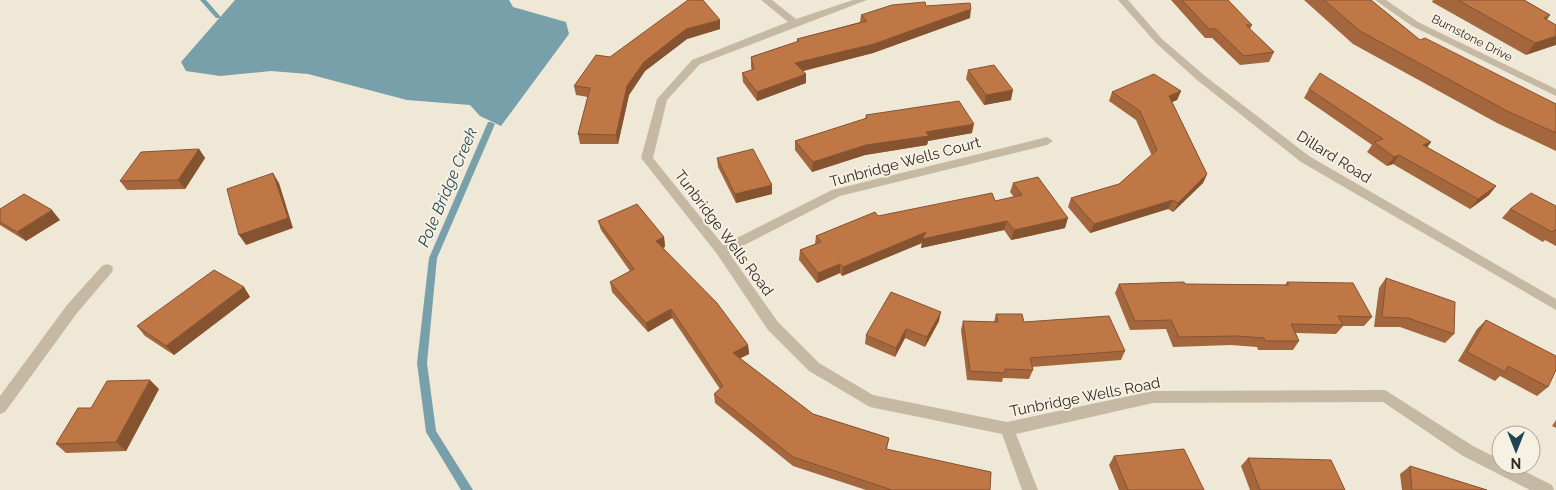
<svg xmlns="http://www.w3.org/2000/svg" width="1556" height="490" viewBox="0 0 1556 490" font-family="Raleway,sans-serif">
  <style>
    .water { fill: #78a0aa }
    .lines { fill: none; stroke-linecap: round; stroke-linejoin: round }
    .stream { fill: #78a0aa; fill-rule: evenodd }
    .minor { fill: #c6b9a4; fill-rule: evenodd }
    .wall { fill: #a4663c }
    .shaded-wall { fill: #865331 }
    .building { fill: #bf7746; stroke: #865331 }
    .labels { text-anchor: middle; stroke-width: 4; stroke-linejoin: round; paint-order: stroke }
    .far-street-label { font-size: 12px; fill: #322b25; stroke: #f7f1e3 }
    .street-label { font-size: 15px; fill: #322b25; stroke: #f7f1e3 }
    .water-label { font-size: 16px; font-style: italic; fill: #1e4551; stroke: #f7f1e3 }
  </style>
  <rect width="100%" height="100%" fill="#efe8d7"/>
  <!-- water -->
  <path class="water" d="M 235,0 L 509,0 L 513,7 L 566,22 L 569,34 L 501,126 L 480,116 L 470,105 L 407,100 L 308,74 L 271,71 L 220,76 L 186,71 L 181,62 Z"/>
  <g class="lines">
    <!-- stream -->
    <g class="stream">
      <path d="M 200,0 L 206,0 L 220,16 L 220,18 L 216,18 Z"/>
      <path d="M 488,122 L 491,122 L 495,124 L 437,258 L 427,363 L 436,431 L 473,490 L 461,490 L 426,432 L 417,363 L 429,258 Z"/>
    </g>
    <!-- minor -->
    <g class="minor">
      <path d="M 761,0 L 772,0 L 796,19 L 853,0 L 867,0 L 700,64 L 667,100 L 653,158 L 723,245 L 832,190 L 1047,137 L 1053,141 L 1047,145 L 840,196 L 729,253 L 778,322 L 819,363 L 873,395 L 1007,422 L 1153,391 L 1385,390 L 1473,446 L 1501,460 L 1501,465 L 1512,465 L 1552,485 L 1554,490 L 1530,490 L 1463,456 L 1383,402 L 1153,403 L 1016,434 L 1038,490 L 1022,490 L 1002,434 L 870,407 L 809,371 L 768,330 L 717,254 L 641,158 L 657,99 L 692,60 L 788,22 Z"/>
      <path d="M 1118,0 L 1128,0 L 1162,39 L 1205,76 L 1309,156 L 1556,299 L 1556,310 L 1301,162 L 1197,80 L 1156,43 Z"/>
      <path d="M 1375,0 L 1386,0 L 1418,22 L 1556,89 L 1556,96 L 1412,26 Z"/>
      <path d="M 107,264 L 112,266 L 113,269 L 112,272 L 77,313 L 5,412 L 0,414 L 0,396 L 67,305 L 102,266 Z"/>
    </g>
  </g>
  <!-- wall -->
  <g class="wall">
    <path d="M 1171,0 L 1211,0 L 1252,25 L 1250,29 L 1274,52 L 1269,62 L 1240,65 L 1212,38 L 1205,38 Z"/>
    <path d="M 1304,0 L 1371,0 L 1420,40 L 1556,104 L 1556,151 L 1497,123 L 1353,44 Z"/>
    <path d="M 1433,0 L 1524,0 L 1550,15 L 1547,20 L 1556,25 L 1526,55 L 1432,2 Z"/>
    <path d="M 926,6 L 970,18 L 873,53 L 803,71 L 806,83 L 757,101 L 743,82 L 742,73 L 752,70 L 751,67 L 751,57 L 797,42 L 797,39 L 860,22 L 861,15 Z"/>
    <path d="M 720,20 L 720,29 L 687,39 L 645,71 L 629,95 L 618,144 L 580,144 L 578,134 L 588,97 L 576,95 L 574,86 L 610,57 Z"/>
    <path d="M 968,70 L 1011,100 L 984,105 L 966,79 Z"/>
    <path d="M 1309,89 L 1431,142 L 1427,147 L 1496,186 L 1489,195 L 1470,209 L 1393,164 L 1387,166 L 1367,152 L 1372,145 L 1304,98 Z"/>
    <path d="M 1181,91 L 1177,100 L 1172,102 L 1207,174 L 1203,183 L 1173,212 L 1168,209 L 1090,233 L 1068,207 L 1071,198 L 1119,184 L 1152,156 L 1136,120 L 1109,101 L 1112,92 Z"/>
    <path d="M 866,115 L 972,133 L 928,141 L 927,145 L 865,155 L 812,172 L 795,150 L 795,141 L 865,119 Z"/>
    <path d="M 199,149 L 205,158 L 185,189 L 127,190 L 120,181 Z"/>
    <path d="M 717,158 L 772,194 L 736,203 L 718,167 Z"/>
    <path d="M 1013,183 L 1065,228 L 1011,240 L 1004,230 L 921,248 L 922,243 L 842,276 L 840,273 L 817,283 L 799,260 L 800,250 L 815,244 L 816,236 L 878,216 L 995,201 L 1014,197 L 1010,192 Z"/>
    <path d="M 1556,206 L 1556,246 L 1545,240 L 1543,242 L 1502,218 L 1510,209 Z"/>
    <path d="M 0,209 L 60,220 L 26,241 L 0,225 Z"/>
    <path d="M 598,221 L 664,237 L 665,247 L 663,248 L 748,345 L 749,354 L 740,358 L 813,414 L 889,438 L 887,449 L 990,490 L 866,490 L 793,466 L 715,403 L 714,394 L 720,389 L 672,318 L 648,332 L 612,292 L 610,282 L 630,271 L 601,230 Z"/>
    <path d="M 1386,278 L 1454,334 L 1445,343 L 1400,327 L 1374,327 L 1379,288 Z"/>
    <path d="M 1287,282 L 1372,317 L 1364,326 L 1343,326 L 1336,334 L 1296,333 L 1299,341 L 1293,350 L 1258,350 L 1257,347 L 1231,345 L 1173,347 L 1166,329 L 1130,330 L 1115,293 L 1119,284 L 1185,284 L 1285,285 Z"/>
    <path d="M 244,287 L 250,297 L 174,355 L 145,336 L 137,326 Z"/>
    <path d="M 996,314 L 1024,322 L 1125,351 L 1121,360 L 1032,367 L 1033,370 L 1029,379 L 1003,378 L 1002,382 L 967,380 L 961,330 L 963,321 L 994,322 Z"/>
    <path d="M 1486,320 L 1548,387 L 1537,396 L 1500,376 L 1495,381 L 1458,361 L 1477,329 Z"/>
    <path d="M 939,321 L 925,347 L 905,338 L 895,357 L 865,344 L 866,335 Z"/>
    <path d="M 159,389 L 126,451 L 66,453 L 56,444 L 91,408 Z"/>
    <path d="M 1556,420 L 1556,428 L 1552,426 Z"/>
    <path d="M 1114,456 L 1204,490 L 1119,490 L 1109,465 Z"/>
    <path d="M 1248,458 L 1345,490 L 1250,490 L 1241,466 Z"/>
    <path d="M 1410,466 L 1487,490 L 1402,490 L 1400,474 Z"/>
  </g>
  <!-- shaded-wall -->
  <g class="shaded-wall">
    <path d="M 971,9 L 970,18 L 873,53 L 795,73 L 795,63 Z"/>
    <path d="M 720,20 L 720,29 L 687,39 L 645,71 L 629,95 L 618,144 L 616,135 L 627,86 L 644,62 L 686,29 Z"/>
    <path d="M 1556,36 L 1556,45 L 1526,55 L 1535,43 Z"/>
    <path d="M 806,74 L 806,83 L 757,101 L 757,92 Z"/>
    <path d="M 1013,90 L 1011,100 L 984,105 L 986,95 Z"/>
    <path d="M 1181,91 L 1177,100 L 1165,105 L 1169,96 Z"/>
    <path d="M 974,124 L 972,133 L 928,141 L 927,145 L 865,155 L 812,172 L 813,162 L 866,145 L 926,132 Z"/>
    <path d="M 1431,142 L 1424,152 L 1423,145 Z"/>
    <path d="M 199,149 L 205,158 L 185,189 L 178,180 Z"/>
    <path d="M 1399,155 L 1393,164 L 1387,166 L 1394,157 Z"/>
    <path d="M 273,173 L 279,183 L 293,228 L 246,245 L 239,235 Z"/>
    <path d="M 1207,174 L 1203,183 L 1173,212 L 1178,203 Z"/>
    <path d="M 772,185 L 772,194 L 736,203 L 735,194 Z"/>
    <path d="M 1496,186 L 1489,195 L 1470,209 L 1478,199 Z"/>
    <path d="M 1173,200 L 1168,209 L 1090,233 L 1094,224 Z"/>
    <path d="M 52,210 L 60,220 L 26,241 L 17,232 Z"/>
    <path d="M 1068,218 L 1065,228 L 1011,240 L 1014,230 Z"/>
    <path d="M 1007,221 L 1004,230 L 921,248 L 922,243 L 842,276 L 843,267 L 926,232 Z"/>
    <path d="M 664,237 L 665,247 L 657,250 L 656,241 Z"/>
    <path d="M 840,264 L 840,273 L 817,283 L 818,273 Z"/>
    <path d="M 244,287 L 250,297 L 174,355 L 166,346 Z"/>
    <path d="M 671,309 L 672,318 L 648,332 L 646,323 Z"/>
    <path d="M 941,312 L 939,321 L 925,347 L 927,337 Z"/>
    <path d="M 906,329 L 905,338 L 895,357 L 896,348 Z"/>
    <path d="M 748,345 L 749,354 L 733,362 L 733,353 Z"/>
    <path d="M 150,380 L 159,389 L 126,451 L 116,442 Z"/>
  </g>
  <!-- building -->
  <g class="building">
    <path d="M 688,0 L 703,0 L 720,20 L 686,29 L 644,62 L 627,86 L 616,135 L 578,134 L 590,88 L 574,86 L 596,55 L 610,57 Z"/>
    <path d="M 1182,0 L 1228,0 L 1252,25 L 1246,25 L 1274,52 L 1244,56 L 1216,29 L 1209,29 Z"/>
    <path d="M 1324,0 L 1371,0 L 1420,40 L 1425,38 L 1556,104 L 1556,133 L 1507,111 L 1360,31 Z"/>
    <path d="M 1458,0 L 1524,0 L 1550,15 L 1544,18 L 1556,25 L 1556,36 L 1535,43 Z"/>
    <path d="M 925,2 L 926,6 L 970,3 L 971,9 L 874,44 L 795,63 L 806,74 L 757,92 L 742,73 L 754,69 L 751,57 L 799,41 L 797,39 L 867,21 L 861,15 L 892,5 Z"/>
    <path d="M 994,65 L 1013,90 L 986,95 L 968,70 Z"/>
    <path d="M 1320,73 L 1431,142 L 1423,145 L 1496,186 L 1478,199 L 1399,155 L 1394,157 L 1374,142 L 1383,139 L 1309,89 Z"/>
    <path d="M 1154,74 L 1181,91 L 1169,96 L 1207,174 L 1178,203 L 1173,200 L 1094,224 L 1071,198 L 1119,184 L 1157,150 L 1140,111 L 1112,92 Z"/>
    <path d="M 959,101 L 974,124 L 926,132 L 929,136 L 866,145 L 813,162 L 795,141 L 867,118 L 866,115 Z"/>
    <path d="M 199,149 L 178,180 L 120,181 L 141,152 Z"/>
    <path d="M 753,149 L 772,185 L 735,194 L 717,158 Z"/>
    <path d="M 273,173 L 288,218 L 239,235 L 227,189 Z"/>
    <path d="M 1038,177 L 1068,218 L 1014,230 L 1007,221 L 922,239 L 926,232 L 843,267 L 840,264 L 818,273 L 800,250 L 821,242 L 816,236 L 875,212 L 878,216 L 992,193 L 995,201 L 1022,195 L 1013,183 Z"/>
    <path d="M 1531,193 L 1556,206 L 1556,231 L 1554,230 L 1552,232 L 1510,209 Z"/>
    <path d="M 24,194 L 52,210 L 17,232 L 0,222 L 0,209 Z"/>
    <path d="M 637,204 L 664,237 L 656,241 L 717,303 L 748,345 L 733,353 L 813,414 L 889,438 L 886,449 L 991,472 L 990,490 L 892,490 L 793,457 L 714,394 L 723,386 L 671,309 L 646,323 L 610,282 L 634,269 L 598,221 Z"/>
    <path d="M 214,270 L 244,287 L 166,346 L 137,326 Z"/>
    <path d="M 1386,278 L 1455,302 L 1454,334 L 1408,318 L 1382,317 Z"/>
    <path d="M 1184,282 L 1185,284 L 1289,285 L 1287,282 L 1353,283 L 1372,317 L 1338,316 L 1343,325 L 1291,324 L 1299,341 L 1265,341 L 1264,338 L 1237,336 L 1179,337 L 1171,320 L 1135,321 L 1119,284 Z"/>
    <path d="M 891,292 L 941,312 L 927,337 L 906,329 L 896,348 L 866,335 Z"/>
    <path d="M 996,314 L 1022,314 L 1024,322 L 1109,316 L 1125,351 L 1030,358 L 1033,370 L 1005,369 L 1005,373 L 970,371 L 963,321 L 998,322 Z"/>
    <path d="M 1486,320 L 1556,356 L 1556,370 L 1548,387 L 1508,366 L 1505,372 L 1467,352 Z"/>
    <path d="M 150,380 L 116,442 L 56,444 L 78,408 L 91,408 L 107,381 Z"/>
    <path d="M 1184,449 L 1204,490 L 1128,490 L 1114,456 Z"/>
    <path d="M 1248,458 L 1331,460 L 1345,490 L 1260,490 Z"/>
    <path d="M 1410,466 L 1487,490 L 1412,490 Z"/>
  </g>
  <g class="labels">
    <!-- far-street labels -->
    <g class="far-street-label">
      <text transform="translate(1472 38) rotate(27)" y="4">Burnstone Drive</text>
    </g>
    <!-- street labels -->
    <g class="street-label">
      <text transform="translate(1334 157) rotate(32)" y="5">Dillard Road</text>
      <text transform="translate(905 162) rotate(-15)" y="5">Tunbridge Wells Court</text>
      <text transform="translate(724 233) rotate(53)" y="5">Tunbridge Wells Road</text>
      <text transform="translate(1085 397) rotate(-11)" y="5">Tunbridge Wells Road</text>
    </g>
    <!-- water labels -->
    <g class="water-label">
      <text transform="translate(447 187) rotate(-67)" y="6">Pole Bridge Creek</text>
    </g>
  </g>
  <!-- north arrow -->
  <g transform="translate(1516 450) rotate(180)"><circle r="24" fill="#f7f1e3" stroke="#a8a297"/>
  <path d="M0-4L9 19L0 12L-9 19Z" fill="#1e4551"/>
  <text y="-8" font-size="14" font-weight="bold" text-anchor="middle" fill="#322b25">N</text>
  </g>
</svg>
